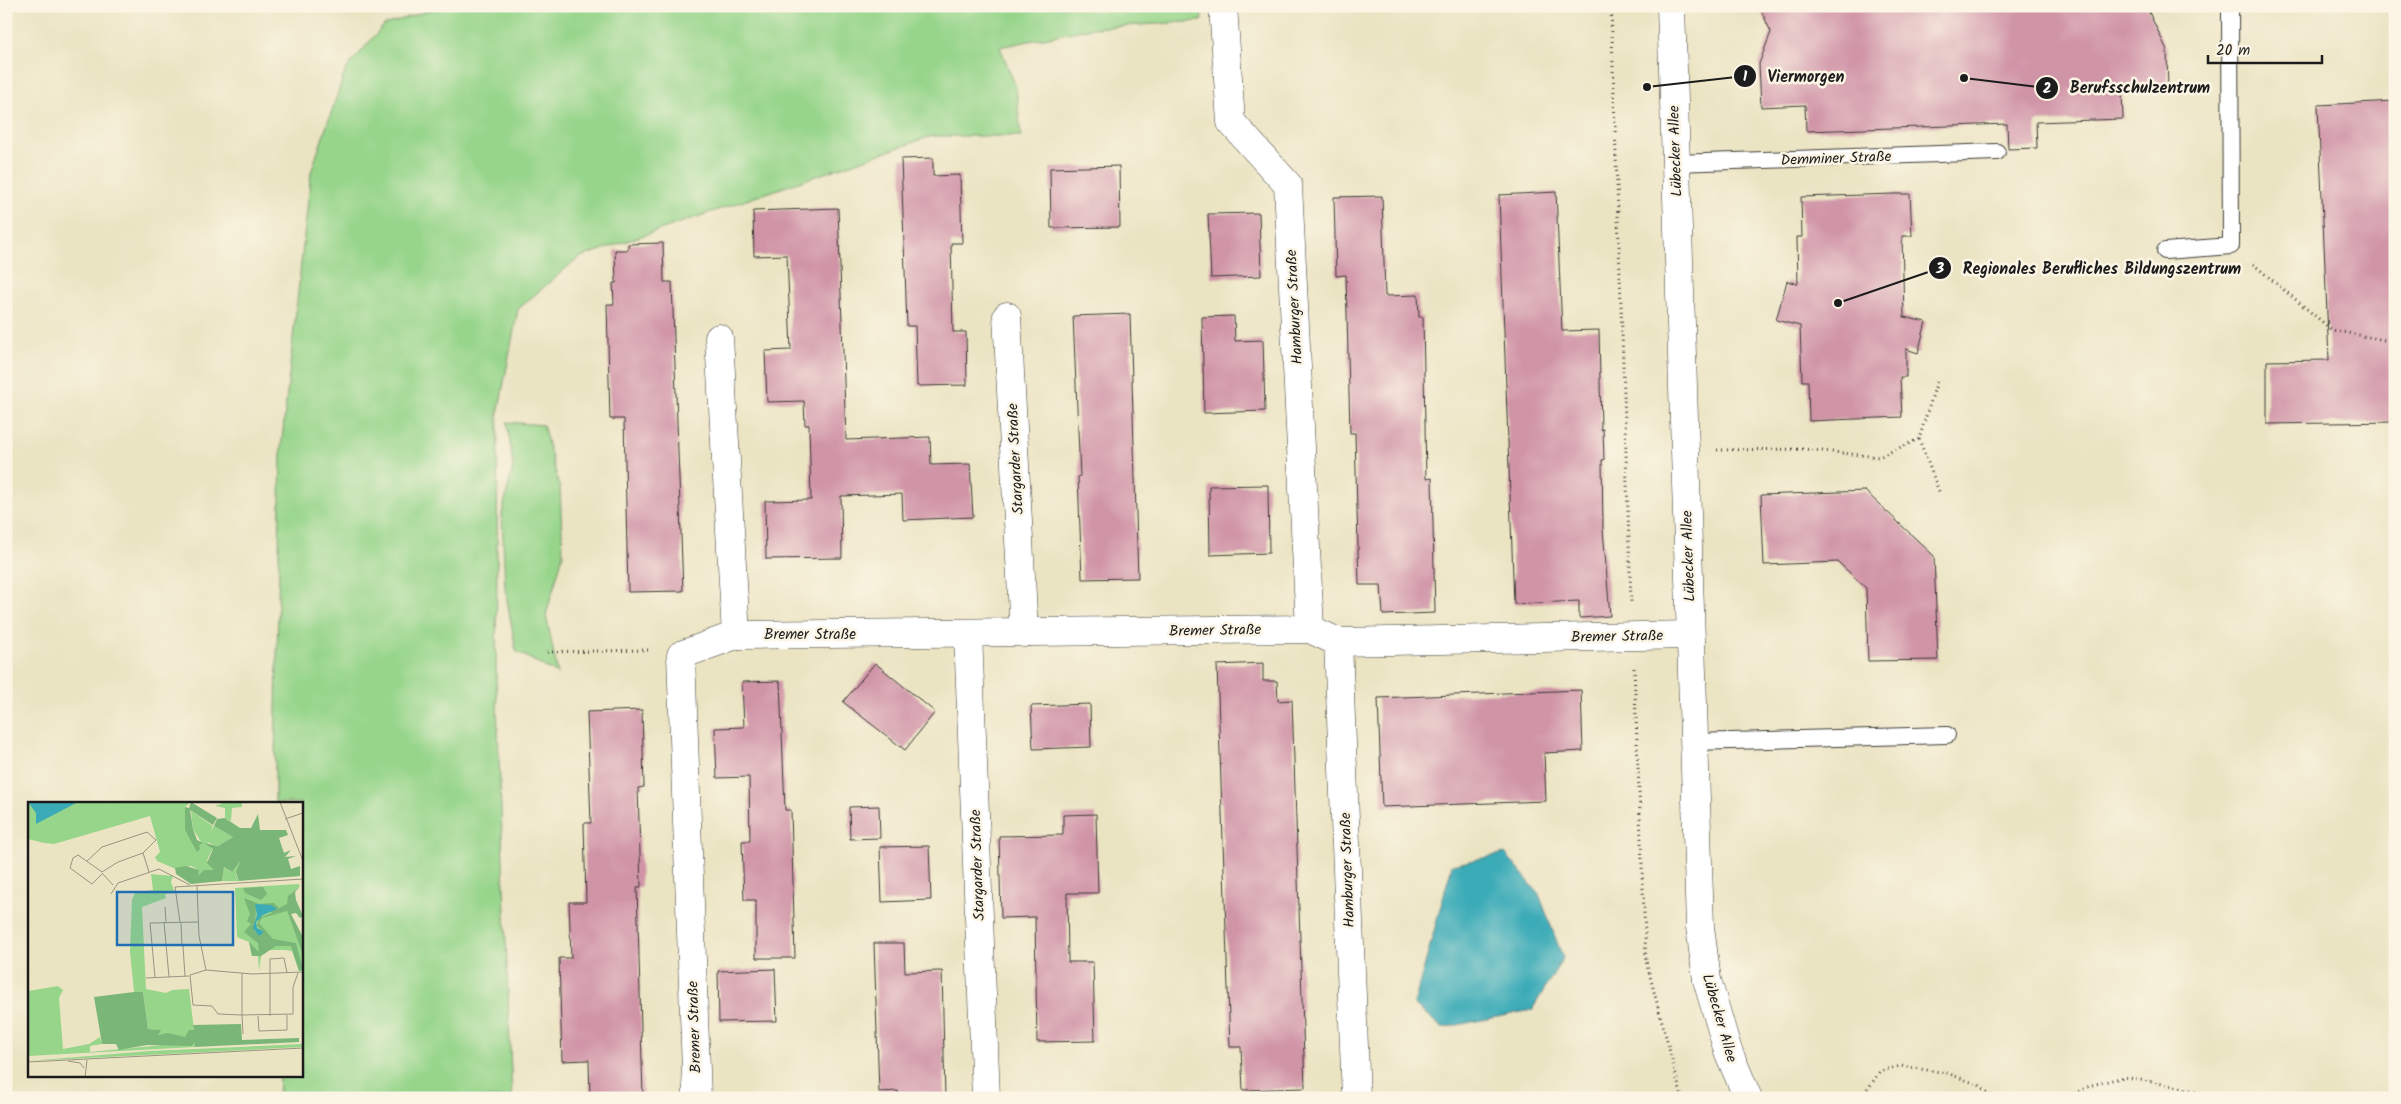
<svg xmlns="http://www.w3.org/2000/svg" width="2401" height="1104" viewBox="0 0 2401 1104" font-family="Kalam,sans-serif">
  <style>
    .green { fill: #97d58b; stroke: #5a7854 }
    .water { fill: #3babb7; stroke: #2c646a }
    .building { fill: #d094a7 }
    .lines { fill: none; stroke-linecap: round; stroke-linejoin: round }
    .service-casing { stroke: #3b3a35; stroke-width: 18 }
    .minor-casing { stroke: #3b3a35; stroke-width: 29 }
    .path { stroke: #3b3a35; stroke-width: 3; stroke-dasharray: 1 4; stroke-linecap: butt }
    .service { stroke: #fff; stroke-width: 16 }
    .minor { stroke: #fff; stroke-width: 28 }
    .labels { text-anchor: middle; stroke-width: 5; stroke-linejoin: round; paint-order: stroke }
    .street-label { font-size: 15px; fill: #1c1c1c; stroke: #fcf5e5 }
    .inset-road { fill: none; stroke: #989480; stroke-width: 1 }
    .view { fill: #1f6fb2; fill-opacity: 0.15; stroke: #1f6fb2; stroke-width: 2.5 }
    .inset-edge { fill: none; stroke: #1c1c1c; stroke-width: 2.5 }
    .leader { fill: none; stroke: #1c1c1c; stroke-width: 2 }
    .callout-dot { fill: #1c1c1c; stroke: #fcf5e5; stroke-width: 2 }
    .mark-label { font-size: 15px; text-anchor: middle; font-weight: bold; fill: #fff }
    .callout-label { font-size: 16px; text-anchor: middle; font-weight: bold; fill: #1c1c1c; stroke: #fcf5e5; stroke-width: 5; stroke-linejoin: round; paint-order: stroke }
  </style>
  <rect width="100%" height="100%" fill="#fcf5e5"/>
  <filter id="ink" filterUnits="userSpaceOnUse"><feTurbulence type="fractalNoise" baseFrequency=".02" numOctaves="2"/><feDisplacementMap in="SourceGraphic" scale="10" xChannelSelector="R" yChannelSelector="G"/><feConvolveMatrix kernelMatrix="1 2 1 2 8 2 1 2 1" color-interpolation-filters="sRGB"/></filter>
  <filter id="wash" filterUnits="userSpaceOnUse"><feTurbulence type="fractalNoise" baseFrequency=".0096" numOctaves="4" result="noise"/><feDisplacementMap in="SourceGraphic" scale="20" xChannelSelector="R" yChannelSelector="G"/><feGaussianBlur stdDeviation="1.12" result="paint"/><feColorMatrix in="noise" values="0 0 0 0 0 0 0 0 0 0 0 0 0 0 0 0 0 1.4 0 .05"/><feComposite in="paint" operator="in"/></filter>
  <g filter="url(#wash)">
    <rect width="100%" height="100%" fill="#ebe4c3"/>
    <!-- green -->
    <g class="green">
      <path d="M 442,6 L 1201,6 L 1202,21 L 1092,28 L 1000,47 L 1016,87 L 1021,136 L 932,136 L 578,258 L 518,309 L 498,414 L 496,678 L 512,1098 L 278,1098 L 279,1075 L 301,1075 L 301,803 L 275,803 L 275,764 L 281,449 L 311,172 L 346,69 L 384,25 Z"/>
      <path d="M 507,422 L 543,425 L 560,489 L 563,555 L 546,615 L 558,674 L 516,651 L 505,588 L 502,514 L 513,466 Z"/>
    </g>
    <!-- water -->
    <path class="water" d="M 1505,853 L 1539,894 L 1563,958 L 1532,1010 L 1442,1028 L 1414,1004 L 1452,865 Z"/>
    <g id="blocks">
      <!-- building -->
      <g class="building">
        <path d="M 1759,6 L 2146,6 L 2167,50 L 2168,91 L 2122,93 L 2123,119 L 2036,122 L 2037,148 L 2008,149 L 2007,124 L 1806,131 L 1805,105 L 1761,107 L 1759,64 L 1771,32 Z"/>
        <path d="M 2395,101 L 2395,422 L 2267,424 L 2267,361 L 2329,360 L 2318,105 Z"/>
        <path d="M 933,158 L 933,176 L 960,175 L 962,243 L 951,243 L 953,332 L 966,332 L 967,385 L 917,386 L 915,326 L 907,326 L 901,159 Z"/>
        <path d="M 1119,166 L 1120,227 L 1051,228 L 1050,168 Z"/>
        <path d="M 1556,192 L 1562,331 L 1599,330 L 1601,430 L 1603,429 L 1604,460 L 1602,460 L 1603,529 L 1610,616 L 1579,618 L 1579,601 L 1514,604 L 1499,195 Z"/>
        <path d="M 1894,194 L 1910,194 L 1912,236 L 1902,236 L 1904,317 L 1926,322 L 1918,353 L 1906,349 L 1906,377 L 1900,377 L 1902,417 L 1809,421 L 1808,381 L 1802,381 L 1800,326 L 1776,320 L 1787,281 L 1798,284 L 1797,237 L 1802,237 L 1801,197 Z"/>
        <path d="M 1382,196 L 1385,296 L 1418,295 L 1419,317 L 1423,317 L 1426,479 L 1432,478 L 1435,613 L 1383,615 L 1381,585 L 1359,585 L 1355,433 L 1350,433 L 1346,275 L 1336,276 L 1334,197 Z"/>
        <path d="M 838,208 L 846,440 L 930,437 L 931,465 L 970,464 L 973,517 L 903,520 L 902,494 L 841,496 L 842,558 L 766,559 L 765,501 L 811,500 L 809,425 L 805,425 L 804,401 L 767,402 L 765,351 L 791,350 L 787,255 L 754,256 L 753,211 Z"/>
        <path d="M 1259,213 L 1261,276 L 1211,278 L 1208,214 Z"/>
        <path d="M 663,243 L 664,282 L 672,282 L 683,591 L 628,592 L 624,419 L 610,419 L 607,304 L 614,304 L 613,283 L 616,283 L 615,250 L 628,250 L 628,244 Z"/>
        <path d="M 1130,314 L 1138,578 L 1082,579 L 1078,477 L 1080,476 L 1073,316 Z"/>
        <path d="M 1234,316 L 1235,341 L 1263,340 L 1265,411 L 1204,413 L 1202,317 Z"/>
        <path d="M 1268,485 L 1269,553 L 1210,555 L 1209,486 Z"/>
        <path d="M 1865,491 L 1934,556 L 1938,660 L 1868,661 L 1866,588 L 1838,562 L 1764,565 L 1761,495 Z"/>
        <path d="M 875,663 L 935,712 L 905,750 L 843,702 Z"/>
        <path d="M 1263,663 L 1263,681 L 1277,681 L 1278,701 L 1292,700 L 1305,1088 L 1243,1090 L 1241,1047 L 1230,1047 L 1217,665 Z"/>
        <path d="M 780,681 L 785,810 L 791,810 L 795,958 L 756,958 L 756,900 L 744,900 L 742,841 L 750,841 L 749,777 L 717,778 L 715,728 L 744,727 L 742,682 Z"/>
        <path d="M 1581,690 L 1583,751 L 1544,753 L 1546,801 L 1382,807 L 1378,698 Z"/>
        <path d="M 1090,704 L 1091,747 L 1033,749 L 1031,706 Z"/>
        <path d="M 642,710 L 644,787 L 638,788 L 641,887 L 637,887 L 643,1098 L 590,1098 L 589,1060 L 562,1061 L 559,958 L 571,958 L 569,902 L 586,902 L 584,823 L 591,823 L 587,712 Z"/>
        <path d="M 879,806 L 880,838 L 850,839 L 849,807 Z"/>
        <path d="M 1096,814 L 1098,893 L 1067,893 L 1068,962 L 1093,962 L 1095,1041 L 1037,1042 L 1035,917 L 1001,918 L 999,836 L 1063,835 L 1063,815 Z"/>
        <path d="M 929,846 L 931,900 L 882,902 L 880,847 Z"/>
        <path d="M 874,943 L 904,943 L 905,972 L 942,971 L 945,1098 L 899,1098 L 898,1091 L 879,1092 Z"/>
        <path d="M 775,969 L 777,1021 L 719,1022 L 718,971 Z"/>
      </g>
    </g>
  </g>
  <g filter="url(#ink)">
    <use href="#blocks" fill-opacity="0" stroke="#3b3a35" stroke-width="1"/>
    <g class="lines">
      <!-- service casing -->
      <g class="service-casing">
        <g id="service">
          <path d="M 1675,163 L 1997,152"/>
          <path d="M 2165,251 L 2231,246 L 2230,6"/>
          <path d="M 1694,742 L 1947,735"/>
        </g>
      </g>
      <!-- minor casing -->
      <g class="minor-casing">
        <g id="minor">
          <path d="M 1223,6 L 1231,122 L 1288,185 L 1310,629"/>
          <path d="M 1671,6 L 1700,927 L 1707,980 L 1728,1051 L 1748,1098"/>
          <path d="M 1007,316 L 1024,633"/>
          <path d="M 719,338 L 736,635"/>
          <path d="M 968,633 L 986,1098"/>
          <path d="M 1338,642 L 1356,1098"/>
          <path d="M 697,1098 L 681,655 L 736,635 L 1310,629 L 1338,642 L 1690,635"/>
        </g>
      </g>
      <!-- path -->
      <g class="path">
        <path d="M 1611,6 L 1631,602"/>
        <path d="M 2253,264 L 2332,330 L 2395,342"/>
        <path d="M 1919,439 L 1940,494"/>
        <path d="M 1717,450 L 1804,449 L 1879,457 L 1919,439 L 1937,381"/>
        <path d="M 547,652 L 648,650"/>
        <path d="M 1634,668 L 1646,961 L 1682,1098"/>
        <path d="M 1862,1098 L 1880,1071 L 1901,1066 L 1947,1073 L 1979,1085 L 1994,1098"/>
        <path d="M 2065,1098 L 2092,1085 L 2124,1077 L 2180,1087 L 2215,1098"/>
      </g>
      <!-- service -->
      <use href="#service" class="service"/>
      <!-- minor -->
      <use href="#minor" class="minor"/>
    </g>
  </g>
  <g class="labels">
    <!-- street labels -->
    <g class="street-label">
      <text transform="translate(1675 151) rotate(-92)" y="5">Lübecker Allee</text>
      <text transform="translate(1836 158) rotate(-2)" y="5">Demminer Straße</text>
      <text transform="translate(1294 307) rotate(-93)" y="5">Hamburger Straße</text>
      <text transform="translate(1015 459) rotate(-93)" y="5">Stargarder Straße</text>
      <text transform="translate(1688 556) rotate(-92)" y="5">Lübecker Allee</text>
      <text transform="translate(1215 630) rotate(-1)" y="5">Bremer Straße</text>
      <text x="810" y="639">Bremer Straße</text>
      <text transform="translate(1617 636) rotate(-1)" y="5">Bremer Straße</text>
      <text transform="translate(977 865) rotate(-92)" y="5">Stargarder Straße</text>
      <text transform="translate(1347 870) rotate(-92)" y="5">Hamburger Straße</text>
      <text transform="translate(1720 1018) rotate(74)" y="5">Lübecker Allee</text>
      <text transform="translate(694 1027) rotate(-92)" y="5">Bremer Straße</text>
    </g>
  </g>
  <!-- overview -->
  <g transform="translate(28 802)">
    <rect width="275" height="275" fill="#ebe4c3"/>
    <path d="M 0,0 L 163,0 L 157,5 L 157,28 L 170,44 L 173,40 L 165,27 L 163,9 L 185,24 L 182,31 L 186,24 L 205,35 L 190,44 L 178,40 L 185,46 L 179,58 L 187,68 L 169,74 L 171,68 L 163,64 L 148,67 L 129,59 L 127,55 L 132,50 L 122,14 L 26,42 L 16,41 L 0,37 ZM 198,0 L 214,0 L 214,5 L 204,6 L 203,19 L 197,16 L 197,6 L 187,4 ZM 212,57 L 208,72 L 211,79 L 194,79 L 196,65 L 203,70 ZM 123,72 L 145,74 L 143,80 L 147,91 L 137,92 L 138,96 L 114,105 L 118,187 L 138,191 L 144,188 L 161,187 L 166,228 L 158,235 L 130,233 L 126,227 L 120,227 L 115,190 L 106,190 L 102,150 L 104,98 L 107,91 L 125,88 ZM 270,82 L 272,84 L 263,91 L 259,109 L 275,154 L 275,168 L 271,169 L 264,149 L 257,148 L 239,148 L 233,154 L 231,169 L 230,154 L 224,154 L 221,140 L 209,135 L 207,86 ZM 30,184 L 35,188 L 31,196 L 35,247 L 61,242 L 72,235 L 74,242 L 62,244 L 62,250 L 166,240 L 167,245 L 0,254 L 0,189 ZM 275,242 L 275,245 L 0,259 L 122,249 Z" fill="#97d58b"/>
    <path d="M 163,0 L 189,16 L 185,23 L 162,8 L 165,27 L 169,38 L 175,41 L 171,43 L 172,47 L 169,50 L 157,28 L 157,5 L 161,6 ZM 230,12 L 232,28 L 258,28 L 260,33 L 251,36 L 256,51 L 263,48 L 257,55 L 268,54 L 260,57 L 263,67 L 272,64 L 272,74 L 211,79 L 208,70 L 212,59 L 204,70 L 196,65 L 194,79 L 163,82 L 148,72 L 147,66 L 158,64 L 171,68 L 170,74 L 176,68 L 186,68 L 179,61 L 185,47 L 176,41 L 190,44 L 205,35 L 186,24 L 189,17 L 197,16 L 212,26 L 223,26 ZM 272,84 L 267,90 L 268,98 L 275,114 L 272,116 L 268,111 L 263,112 L 275,135 L 275,154 L 259,109 L 234,116 L 231,121 L 245,137 L 268,141 L 275,168 L 271,169 L 263,144 L 248,144 L 233,154 L 224,154 L 221,140 L 231,150 L 230,141 L 216,130 L 223,122 L 219,119 L 222,112 L 216,96 L 231,102 L 246,101 L 251,106 L 259,102 L 260,94 ZM 228,102 L 238,104 L 244,111 L 231,116 L 229,124 L 233,127 L 227,130 ZM 235,85 L 239,92 L 233,98 L 217,91 L 215,86 ZM 106,190 L 115,190 L 120,227 L 133,228 L 130,233 L 140,231 L 157,235 L 161,228 L 166,228 L 165,223 L 213,222 L 214,238 L 271,236 L 271,240 L 167,245 L 166,240 L 164,244 L 119,243 L 91,248 L 88,242 L 74,242 L 66,195 Z" fill="#79b677" fill-rule="evenodd"/>
    <path d="M 0,0 L 50,0 L 8,22 L 8,11 ZM 227,102 L 243,103 L 249,107 L 235,113 L 228,120 L 229,126 L 236,130 L 231,134 L 225,126 L 229,113 Z" fill="#3babb7"/>
    <path class="inset-road" d="M 252,0 L 275,59M 257,17 L 275,11M 115,51 L 121,70M 59,59 L 74,45 L 119,30 L 128,38 L 115,51 L 90,60 L 74,70M 74,71 L 85,83M 74,72 L 64,82 L 42,66 L 45,56 L 50,53 L 74,70M 169,84 L 171,134 L 178,168 L 224,172 L 275,170M 83,92 L 90,81 L 131,67 L 162,83M 137,105 L 138,120M 136,120 L 141,175M 152,120 L 147,85 L 275,77M 153,121 L 154,144 L 163,143M 155,144 L 157,174M 178,168 L 162,173 L 165,203 L 184,204 L 190,212 L 214,213 L 214,171M 127,175 L 122,121 L 170,120M 118,176 L 161,174M 230,214 L 231,229 L 259,228 L 259,213M 242,214 L 242,157 L 256,156 L 259,171M 215,232 L 214,213 L 265,212 L 265,185 L 270,171M 40,259 L 52,261 L 56,266M 0,260 L 275,246M 57,275 L 59,258"/>
    <path class="view" d="M 89,90 L 205,90 L 205,143 L 89,143 Z"/>
    <rect width="275" height="275" class="inset-edge"/>
  </g>
  <!-- callouts -->
  <path class="leader" d="M1647 87L1745 76M1964 78L2047 88M1838 303L1940 268"/>
  <g class="callout-dot">
    <circle cx="1647" cy="87" r="5"/>
    <circle cx="1964" cy="78" r="5"/>
    <circle cx="1838" cy="303" r="5"/>
    <circle cx="1745" cy="76" r="12"/>
    <circle cx="2047" cy="88" r="12"/>
    <circle cx="1940" cy="268" r="12"/>
  </g>
  <g class="mark-label">
    <text x="1745" y="81">1</text>
    <text x="2047" y="93">2</text>
    <text x="1940" y="273">3</text>
  </g>
  <g class="callout-label">
    <text x="1806" y="82">Viermorgen</text>
    <text x="2140" y="93">Berufsschulzentrum</text>
    <text x="2102" y="274">Regionales Berufliches Bildungszentrum</text>
  </g>
  <!-- margin -->
  <rect width="2401" height="1104" fill="none" stroke="#fcf5e5" stroke-width="25"/>
  <!-- scale -->
  <path d="M2208 55v8h114v-8" fill="none" stroke="#1c1c1c" stroke-width="2.5"/>
  <text x="2216" y="55" font-size="15" fill="#1c1c1c" stroke="#fcf5e5" stroke-width="4" paint-order="stroke">20 m</text>
</svg>
